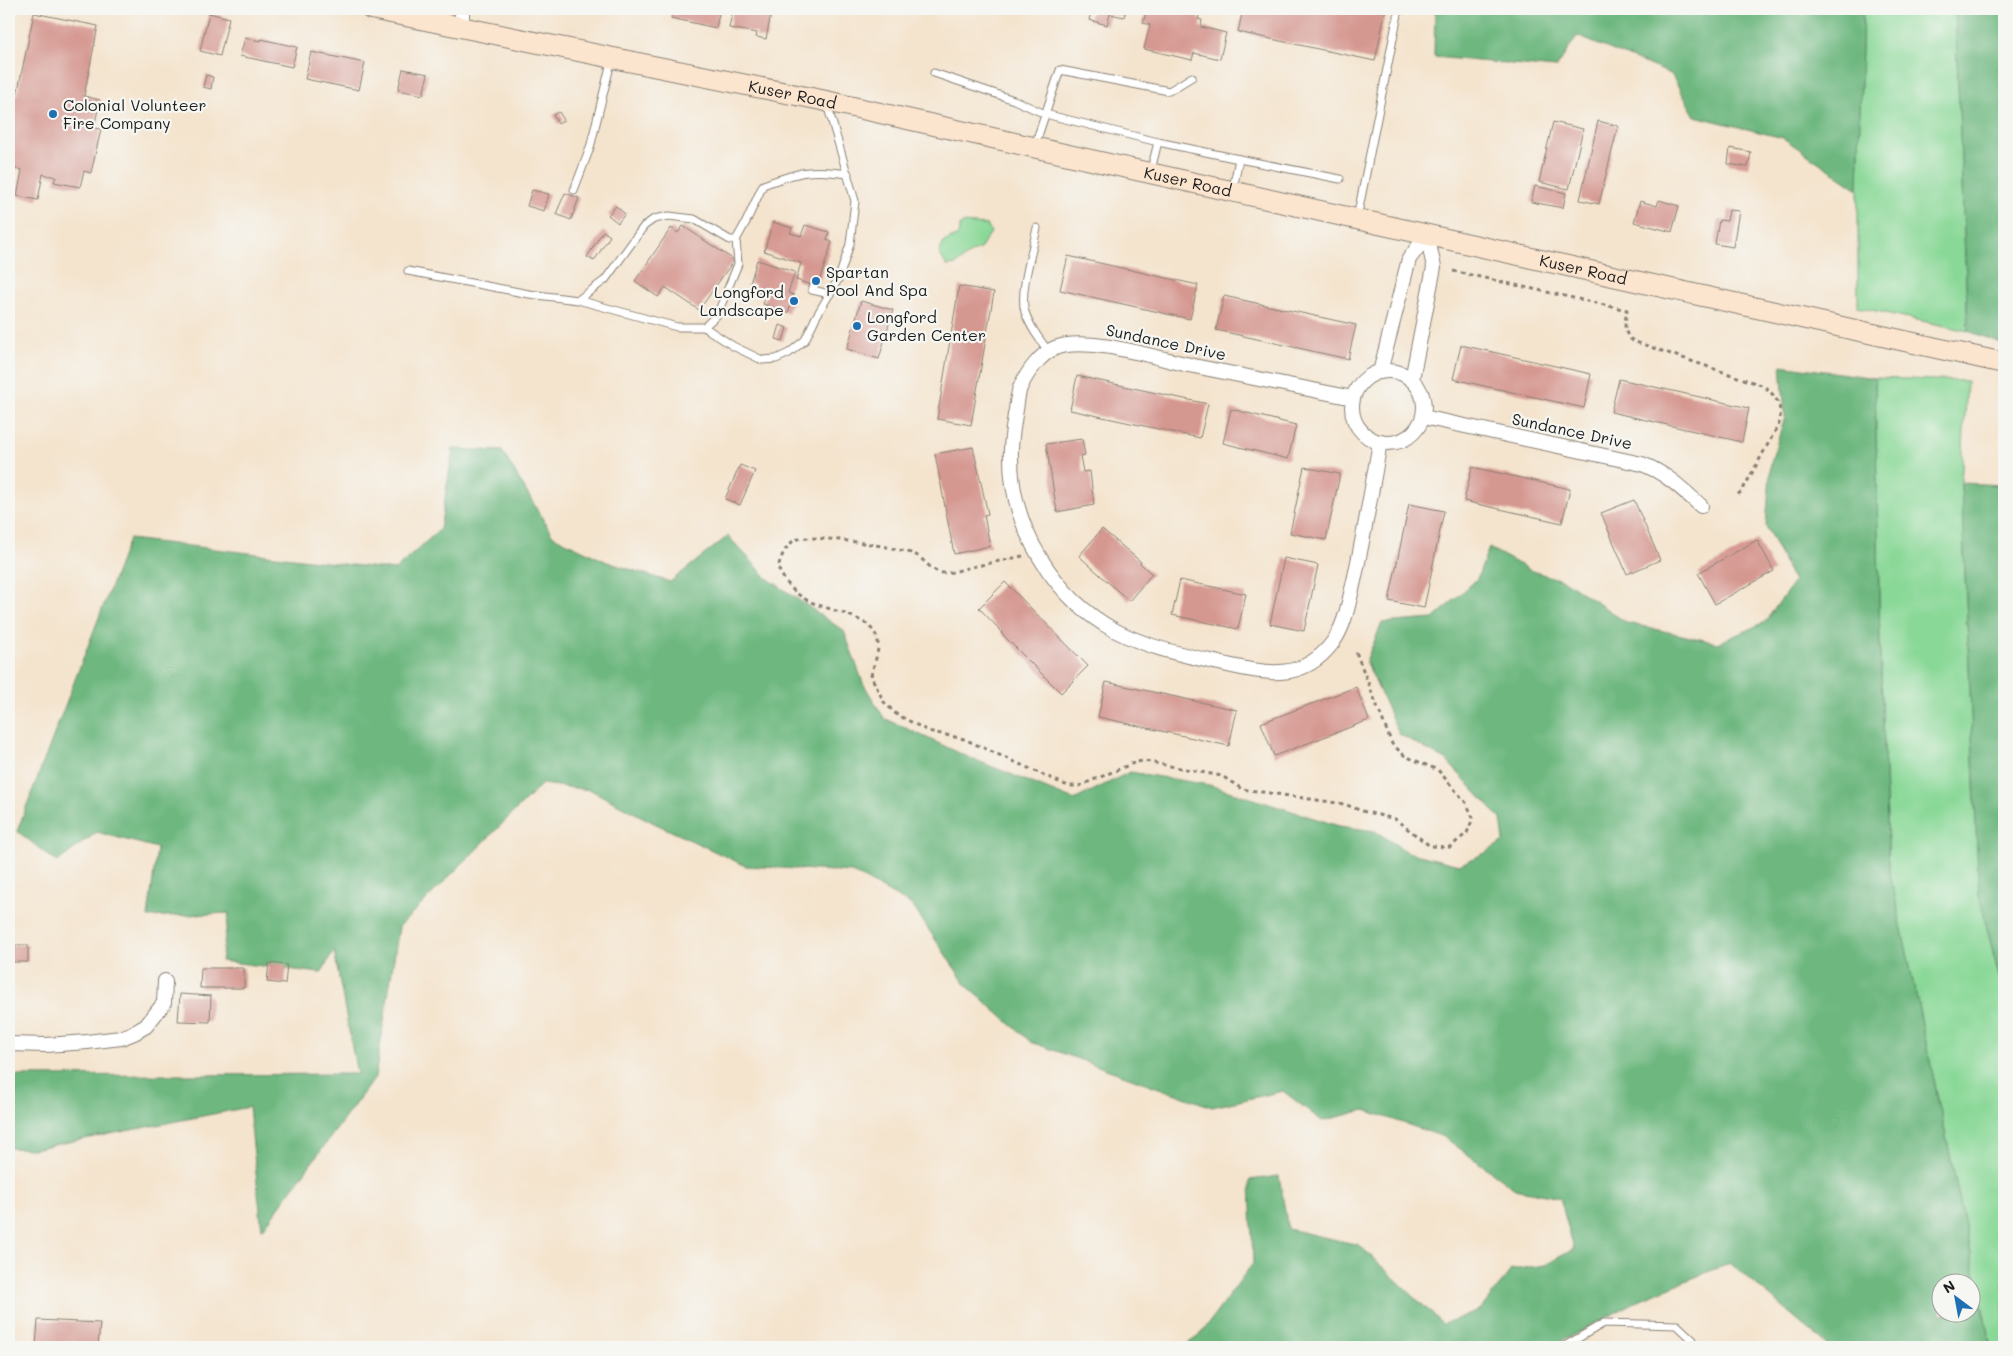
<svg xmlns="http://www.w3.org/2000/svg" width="2013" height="1356" viewBox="0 0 2013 1356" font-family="Mali,sans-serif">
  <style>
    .green { fill: #89d897; stroke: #527a5a }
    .forest { fill: #6eb880; stroke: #456a4e; fill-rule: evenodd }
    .building { fill: #d59891 }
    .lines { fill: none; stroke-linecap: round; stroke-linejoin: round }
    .lane-casing { stroke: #888075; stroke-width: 9 }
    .street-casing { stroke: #888075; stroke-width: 16 }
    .secondary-casing { stroke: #888075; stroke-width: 22 }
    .path { stroke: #888075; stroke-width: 3; stroke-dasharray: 4 4; stroke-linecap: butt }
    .lane { stroke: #fff; stroke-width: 7 }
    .street { stroke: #fff; stroke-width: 14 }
    .secondary { stroke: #fce5cf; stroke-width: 20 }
    .poi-dot { fill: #1f6fb2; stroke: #f6f6f2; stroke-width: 2 }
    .labels { text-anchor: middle; stroke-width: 4.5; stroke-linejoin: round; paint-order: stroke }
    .street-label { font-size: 16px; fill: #1c1c1c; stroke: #f6f6f2 }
    .poi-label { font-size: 16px; fill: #1c1c1c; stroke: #f6f6f2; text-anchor: start }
  </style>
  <rect width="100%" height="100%" fill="#f6f6f2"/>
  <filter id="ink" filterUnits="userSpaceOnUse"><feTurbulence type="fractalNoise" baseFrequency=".02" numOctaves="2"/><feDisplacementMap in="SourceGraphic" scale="10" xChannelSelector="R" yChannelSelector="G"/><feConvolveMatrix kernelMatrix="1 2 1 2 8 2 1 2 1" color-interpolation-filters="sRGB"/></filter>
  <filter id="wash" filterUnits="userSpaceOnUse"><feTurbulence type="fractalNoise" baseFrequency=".0096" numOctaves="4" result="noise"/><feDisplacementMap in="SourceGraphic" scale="20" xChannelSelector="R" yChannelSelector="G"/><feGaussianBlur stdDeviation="1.12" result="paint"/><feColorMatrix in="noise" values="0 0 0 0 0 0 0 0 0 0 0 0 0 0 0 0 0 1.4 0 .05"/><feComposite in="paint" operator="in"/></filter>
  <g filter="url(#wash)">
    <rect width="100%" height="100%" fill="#f4e4ce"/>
    <!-- green -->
    <g class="green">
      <path d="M 1863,9 L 1955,9 L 1968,331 L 1858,307 L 1858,189 Z"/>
      <path d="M 962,223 L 987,225 L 991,232 L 981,248 L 971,253 L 955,265 L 947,266 L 939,253 L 944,242 L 958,235 L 960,225 Z"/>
      <path d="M 1875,378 L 1967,381 L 1961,483 L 1979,895 L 2004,997 L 2004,1347 L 1991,1347 L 1889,869 L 1880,650 Z"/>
    </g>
    <!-- forest -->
    <g class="forest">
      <path d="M 1435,9 L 1863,9 L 1858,189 L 1783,138 L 1695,116 L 1671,74 L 1577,36 L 1556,68 L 1434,57 Z"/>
      <path d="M 1955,9 L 2004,9 L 2004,344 L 1968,331 Z"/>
      <path d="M 1781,365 L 1875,378 L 1880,650 L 1889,869 L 1991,1347 L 1830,1347 L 1730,1263 L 1641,1299 L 1551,1347 L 1183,1347 L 1200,1335 L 1253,1263 L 1250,1180 L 1279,1176 L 1288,1229 L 1359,1245 L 1443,1324 L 1481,1309 L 1511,1270 L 1545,1265 L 1574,1249 L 1560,1198 L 1515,1189 L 1444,1137 L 1365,1110 L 1322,1121 L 1283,1091 L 1212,1107 L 1031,1042 L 966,985 L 912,905 L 852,872 L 746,866 L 654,823 L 591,790 L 542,784 L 399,927 L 375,1077 L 262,1230 L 249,1107 L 33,1149 L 9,1148 L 9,1076 L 357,1074 L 334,951 L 321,973 L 221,961 L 229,913 L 148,917 L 157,848 L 97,832 L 57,862 L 17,831 L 129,539 L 395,570 L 440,529 L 453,449 L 502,451 L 553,536 L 607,562 L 670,582 L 728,536 L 767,578 L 844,631 L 863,683 L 884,718 L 968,757 L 1074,800 L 1130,772 L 1209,785 L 1339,826 L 1375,831 L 1407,852 L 1459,865 L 1485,853 L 1504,841 L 1501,819 L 1446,760 L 1399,734 L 1366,661 L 1382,623 L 1433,619 L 1477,579 L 1489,548 L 1532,571 L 1565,581 L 1627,623 L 1718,643 L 1765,622 L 1794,582 L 1766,526 L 1771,462 L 1785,417 ZM 1940,1284 L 1970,1284 L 1970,1314 L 1940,1314 Z"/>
      <path d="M 1961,483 L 2004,485 L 2004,997 L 1979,895 Z"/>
    </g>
    <g id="blocks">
      <!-- building -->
      <g class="building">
        <path d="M 673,9 L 720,9 L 716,28 L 671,18 Z"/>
        <path d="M 733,9 L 772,9 L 766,39 L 756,37 L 757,33 L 729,28 Z"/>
        <path d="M 1092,9 L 1126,9 L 1124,17 L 1110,14 L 1107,25 L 1089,20 Z"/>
        <path d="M 1147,9 L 1201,9 L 1198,19 L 1202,20 L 1201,27 L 1226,33 L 1220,59 L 1194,53 L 1192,60 L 1144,49 L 1150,25 L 1143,23 Z"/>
        <path d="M 1243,9 L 1386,9 L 1375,61 L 1238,32 Z"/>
        <path d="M 34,13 L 98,26 L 84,96 L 100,100 L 94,128 L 101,129 L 91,173 L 84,171 L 80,187 L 54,182 L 56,177 L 43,174 L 38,200 L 17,196 L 22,170 L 12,168 L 11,173 L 9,173 L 9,93 L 17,95 Z"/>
        <path d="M 209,13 L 229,18 L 220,56 L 200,51 Z"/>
        <path d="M 245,38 L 261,41 L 261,39 L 297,47 L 292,67 L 240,56 Z"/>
        <path d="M 311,52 L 365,63 L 359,90 L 305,79 Z"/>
        <path d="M 403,69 L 428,74 L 423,95 L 398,90 Z"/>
        <path d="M 206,75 L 213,77 L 211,89 L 203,87 Z"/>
        <path d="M 559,112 L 564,120 L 558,124 L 553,115 Z"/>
        <path d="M 1598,121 L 1618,126 L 1599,204 L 1580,200 Z"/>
        <path d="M 1553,122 L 1583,129 L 1569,189 L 1539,182 Z"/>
        <path d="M 1730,148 L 1751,152 L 1748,167 L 1728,164 Z"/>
        <path d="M 1535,186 L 1566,193 L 1563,208 L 1531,202 Z"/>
        <path d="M 532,190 L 549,194 L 544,211 L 527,206 Z"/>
        <path d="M 565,193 L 579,198 L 571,220 L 556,214 Z"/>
        <path d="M 1659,200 L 1679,206 L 1672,232 L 1634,222 L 1640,201 L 1657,206 Z"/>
        <path d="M 616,206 L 625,214 L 618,223 L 608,215 Z"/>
        <path d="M 1729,210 L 1739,211 L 1733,247 L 1715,244 L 1719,220 L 1727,221 Z"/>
        <path d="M 773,222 L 792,228 L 790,233 L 801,236 L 805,225 L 829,232 L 827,240 L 832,242 L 819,282 L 813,280 L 811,285 L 796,280 L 801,263 L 764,251 Z"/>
        <path d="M 683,226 L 734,260 L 699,310 L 665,287 L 658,297 L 635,281 L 671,228 L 678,233 Z"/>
        <path d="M 603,231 L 610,236 L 594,261 L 587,257 Z"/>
        <path d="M 1068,256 L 1198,285 L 1190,319 L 1060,290 Z"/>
        <path d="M 757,260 L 795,272 L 788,293 L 794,295 L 788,313 L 763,304 L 766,296 L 753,291 L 755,285 L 750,283 Z"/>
        <path d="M 959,286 L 994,292 L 971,425 L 937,419 Z"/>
        <path d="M 1224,296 L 1356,325 L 1348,359 L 1216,330 Z"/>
        <path d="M 861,301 L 893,310 L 879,359 L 847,349 Z"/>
        <path d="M 780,325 L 787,328 L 783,341 L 776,339 Z"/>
        <path d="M 1461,345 L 1591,374 L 1584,408 L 1453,379 Z"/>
        <path d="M 1077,376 L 1208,404 L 1200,438 L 1070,410 Z"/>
        <path d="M 1619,379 L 1749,408 L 1742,442 L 1611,412 Z"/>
        <path d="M 1231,409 L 1296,425 L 1288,459 L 1223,443 Z"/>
        <path d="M 1082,439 L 1085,455 L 1080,456 L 1083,472 L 1090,471 L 1094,505 L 1057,512 L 1046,444 Z"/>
        <path d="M 973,447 L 988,514 L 984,515 L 990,546 L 954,554 L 935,454 Z"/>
        <path d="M 740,465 L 755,471 L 740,505 L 725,499 Z"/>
        <path d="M 1304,467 L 1340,474 L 1326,540 L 1290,533 Z"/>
        <path d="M 1472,467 L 1570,489 L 1562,523 L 1464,501 Z"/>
        <path d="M 1634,500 L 1660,560 L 1627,574 L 1601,513 Z"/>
        <path d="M 1409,504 L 1444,511 L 1424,608 L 1389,601 Z"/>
        <path d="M 1102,529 L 1141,562 L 1140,563 L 1152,574 L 1129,601 L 1079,556 Z"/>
        <path d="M 1757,540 L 1774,571 L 1715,604 L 1698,573 Z"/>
        <path d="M 1284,558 L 1318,565 L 1304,631 L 1270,624 Z"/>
        <path d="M 1180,580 L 1246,594 L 1238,629 L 1172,615 Z"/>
        <path d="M 1005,582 L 1088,666 L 1061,693 L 1001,633 L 1002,632 L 979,608 Z"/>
        <path d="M 1106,682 L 1237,710 L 1229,746 L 1098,717 Z"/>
        <path d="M 1356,687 L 1369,720 L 1274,756 L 1261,723 Z"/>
        <path d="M 9,945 L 28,945 L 28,962 L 10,962 Z"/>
        <path d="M 269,963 L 287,965 L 285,984 L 267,982 Z"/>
        <path d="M 201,968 L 244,968 L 244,988 L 200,988 Z"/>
        <path d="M 180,994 L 211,996 L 210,1022 L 178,1021 Z"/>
        <path d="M 38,1320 L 100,1323 L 98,1347 L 36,1347 Z"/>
      </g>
    </g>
  </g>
  <g filter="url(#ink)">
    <use href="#blocks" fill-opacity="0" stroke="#888075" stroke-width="1"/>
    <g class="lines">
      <!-- lane casing -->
      <g class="lane-casing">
        <g id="lane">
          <path d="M 934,73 L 1014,100 L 1045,114 L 1158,142 L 1151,170"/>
          <path d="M 1158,142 L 1239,159 L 1233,189"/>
          <path d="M 1035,145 L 1060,70 L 1169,91 L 1192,77"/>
          <path d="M 1239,159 L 1340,179"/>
          <path d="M 574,190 L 590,148 L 612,58"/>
          <path d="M 1357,218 L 1399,9"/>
          <path d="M 1037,228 C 1033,249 1019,292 1025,312 C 1030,327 1040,340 1049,352"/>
          <path d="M 408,271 L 529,294 L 578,300 L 605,280 L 644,226 L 654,219 L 669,216 L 694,219 L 730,240 L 736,240 L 746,222 L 763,185 C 799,172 810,168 848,174"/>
          <path d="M 815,284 L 812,290 L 830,294"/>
          <path d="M 578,300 L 677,327 L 704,327 L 717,315 L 738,264 L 736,240"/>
          <path d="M 704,327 L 733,346 L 762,360 L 776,359 L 789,353 L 805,340 L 816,317 L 839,278 L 850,244 L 855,201 L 827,104"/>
          <path d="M 1563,1347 L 1604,1323 L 1677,1325 L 1693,1340 L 1692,1347"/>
        </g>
      </g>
      <!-- street casing -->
      <g class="street-casing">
        <g id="street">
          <path d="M 462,28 L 462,9"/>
          <circle cx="1388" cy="407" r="36"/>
          <path d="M 1380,372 L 1409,259 L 1427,235"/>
          <path d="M 1412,379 L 1434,267 L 1427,235"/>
          <path d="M 1353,398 C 1300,387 1247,377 1194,366 C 1159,359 1087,335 1055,348 C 1040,354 1026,374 1020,388 C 1017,396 1017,407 1015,415 C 1013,429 1010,444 1011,458 C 1011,528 1055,599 1116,631 C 1149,648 1184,655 1219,663 C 1263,673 1302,684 1333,642 C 1345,626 1349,601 1354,581 C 1364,535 1372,489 1380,442"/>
          <path d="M 1423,417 L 1642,464 C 1666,473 1682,489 1701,506"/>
          <path d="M 9,1044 L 46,1045 L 87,1042 L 121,1038 L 134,1033 L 146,1026 L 164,1003 L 165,981"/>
        </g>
      </g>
      <!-- secondary casing -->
      <g class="secondary-casing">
        <g id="secondary">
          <path id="s1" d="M 371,9 L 826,101 L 2004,363"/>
        </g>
      </g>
      <!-- path -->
      <g class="path">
        <path d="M 1453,271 L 1627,310 C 1625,323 1622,332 1633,341 L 1764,386 C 1777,397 1783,407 1779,424 L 1742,491 L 1736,496"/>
        <path d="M 1023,556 C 1004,560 986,564 967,568 C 960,570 951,573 944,573 C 933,573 925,560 916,555 C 901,547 809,533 795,540 C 785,546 781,557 778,568 C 785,582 794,594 809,601 C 830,612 879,616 878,646 C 878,656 873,666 871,676 L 884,702 L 896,714 L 928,731 L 964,739 L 1068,786 L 1079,786 L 1136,762 L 1144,761 L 1222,776 L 1242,789 L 1344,804 L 1362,811 L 1395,819 L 1430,846 L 1450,847 L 1467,833 L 1473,818 L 1467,804 L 1438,770 L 1405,756 L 1392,744 L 1356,652"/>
      </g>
      <!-- lane -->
      <use href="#lane" class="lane"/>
      <!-- street -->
      <use href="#street" class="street"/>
      <!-- secondary -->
      <use href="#secondary" class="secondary"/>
    </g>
  </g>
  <!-- markers -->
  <g class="poi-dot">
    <circle cx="53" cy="114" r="5"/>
    <circle cx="816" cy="281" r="5"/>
    <circle cx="794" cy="301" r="5"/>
    <circle cx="857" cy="326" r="5"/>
  </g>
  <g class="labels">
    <!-- street labels -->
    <g class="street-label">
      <text dy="6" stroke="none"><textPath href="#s1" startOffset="430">Kuser Road</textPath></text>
      <text dy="6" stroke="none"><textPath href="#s1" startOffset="835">Kuser Road</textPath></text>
      <text dy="6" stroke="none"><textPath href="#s1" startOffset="1240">Kuser Road</textPath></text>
      <text transform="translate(1166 342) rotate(12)" y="6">Sundance Drive</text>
      <text transform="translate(1572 431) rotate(12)" y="6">Sundance Drive</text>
    </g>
    <!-- poi labels -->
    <g class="poi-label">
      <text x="63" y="111">Colonial Volunteer<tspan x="63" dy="18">Fire Company</tspan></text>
      <text x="826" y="278">Spartan<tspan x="826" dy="18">Pool And Spa</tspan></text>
      <text x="784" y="298" text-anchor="end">Longford<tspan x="784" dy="18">Landscape</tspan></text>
      <text x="867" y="323">Longford<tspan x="867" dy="18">Garden Center</tspan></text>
    </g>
  </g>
  <!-- margin -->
  <rect width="2013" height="1356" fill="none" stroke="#f6f6f2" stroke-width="30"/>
  <!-- north arrow -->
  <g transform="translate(1956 1298) rotate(328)"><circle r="24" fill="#f6f6f2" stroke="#9f9f9c"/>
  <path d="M0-4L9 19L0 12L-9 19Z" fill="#1f6fb2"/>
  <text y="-8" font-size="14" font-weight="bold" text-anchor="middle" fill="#1c1c1c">N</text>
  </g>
</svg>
